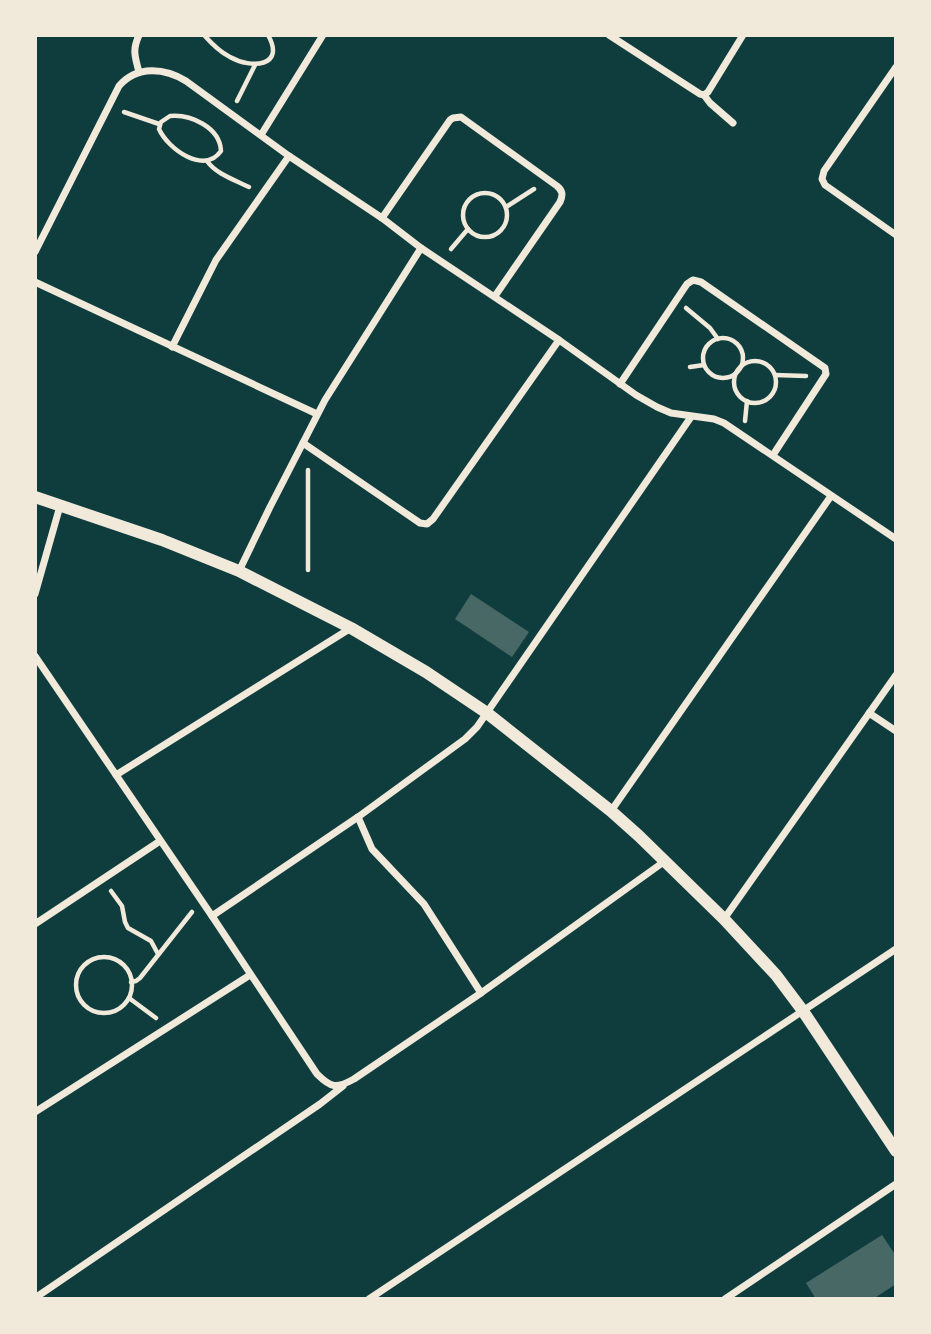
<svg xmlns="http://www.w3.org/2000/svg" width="931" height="1334" viewBox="0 0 931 1334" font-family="'Noto Sans',sans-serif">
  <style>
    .building { fill: #486865 }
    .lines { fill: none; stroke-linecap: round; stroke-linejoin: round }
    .path { stroke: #f1e9da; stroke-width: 4.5 }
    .minor { stroke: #f1e9da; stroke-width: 7 }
    .tertiary { stroke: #f1e9da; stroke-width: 12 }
  </style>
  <rect width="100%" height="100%" fill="#0f3d3e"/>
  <!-- building -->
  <g class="building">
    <path d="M 471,594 L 529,632 L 512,657 L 455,619 Z"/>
    <path d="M 882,1235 L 896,1256 L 896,1284 L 873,1299 L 816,1299 L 806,1283 Z"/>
  </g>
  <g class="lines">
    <!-- path -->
    <g class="path">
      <path d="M 204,35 C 211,43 220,52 230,57 C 251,69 286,67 268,35"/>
      <path d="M 237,101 L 255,65"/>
      <path d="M 124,112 L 159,124"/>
      <path d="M 170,116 C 190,114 220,127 221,151 C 204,175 168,149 159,129 L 161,122 Z"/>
      <path d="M 207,161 C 216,174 235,180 249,187"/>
      <circle cx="485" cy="215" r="22"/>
      <path d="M 506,207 L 534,189"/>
      <path d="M 451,249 L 468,229"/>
      <path d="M 686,308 L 710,328 L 718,339"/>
      <circle cx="723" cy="358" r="20"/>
      <circle cx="755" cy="382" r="21"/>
      <path d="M 690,367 L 704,365"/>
      <path d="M 775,375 L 806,376"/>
      <path d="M 745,421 L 747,401"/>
      <path d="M 308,470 L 308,570"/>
      <path d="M 111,891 L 122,906 L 125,922 L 128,928 L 151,941 L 158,954"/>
      <circle cx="104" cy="985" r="28"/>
      <path d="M 131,982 L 136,981 L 140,978 L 192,912"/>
      <path d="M 129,998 L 156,1018"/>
    </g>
    <!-- minor -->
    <g class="minor">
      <path d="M 139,35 C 132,51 135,56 139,72"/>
      <path d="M 609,35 L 700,94 L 704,95 L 708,92 L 743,35"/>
      <path d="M 896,67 L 824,171 L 822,179 L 825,185 L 896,235"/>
      <path d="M 704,95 L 710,103 L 733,123"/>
      <path d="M 261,135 L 323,35"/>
      <path d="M 382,218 L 450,120 L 453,118 L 461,117 L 557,186 C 563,191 563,195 560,202 L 495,296"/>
      <path d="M 35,252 L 119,86 C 137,65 165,68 186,81 L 289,156 L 382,218 L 421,248 L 559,340 L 636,395 L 657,407 L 671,413 L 714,419 L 724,423 L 896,539"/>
      <path d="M 35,282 L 317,414"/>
      <path d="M 172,347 L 216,260 L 289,156"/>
      <path d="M 620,384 L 687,284 L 693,280 L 701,282 L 825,368 L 826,374 L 773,455"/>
      <path d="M 303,443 L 420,523 L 427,524 L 433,519 L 559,340"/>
      <path d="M 239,571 L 270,507 L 325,400 L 421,248"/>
      <path d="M 35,594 L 60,506"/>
      <path d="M 35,656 L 212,916 L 317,1074 C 331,1088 336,1089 354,1079 L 481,993 L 665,861"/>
      <path d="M 869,713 L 896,731"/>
      <path d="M 116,775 L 351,628"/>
      <path d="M 611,811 L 831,496"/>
      <path d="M 358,817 L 372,849 L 424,904 L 481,993"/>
      <path d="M 212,916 L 358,817 L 465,739 L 477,727 L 691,417"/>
      <path d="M 724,919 L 896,675"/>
      <path d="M 35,924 L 160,841"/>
      <path d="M 35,1112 L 250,975"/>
      <path d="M 35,1298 L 320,1104 L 343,1086"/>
      <path d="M 369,1299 L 896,949"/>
      <path d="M 725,1299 L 896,1184"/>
    </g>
    <!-- tertiary -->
    <path class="tertiary" d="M 35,497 L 162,540 L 239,571 L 351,628 L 426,672 L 487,713 L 611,811 L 639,836 L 724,919 L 776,975 L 803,1011 L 896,1151"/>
  </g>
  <!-- border -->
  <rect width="931" height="1334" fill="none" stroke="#f1e9da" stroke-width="74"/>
</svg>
